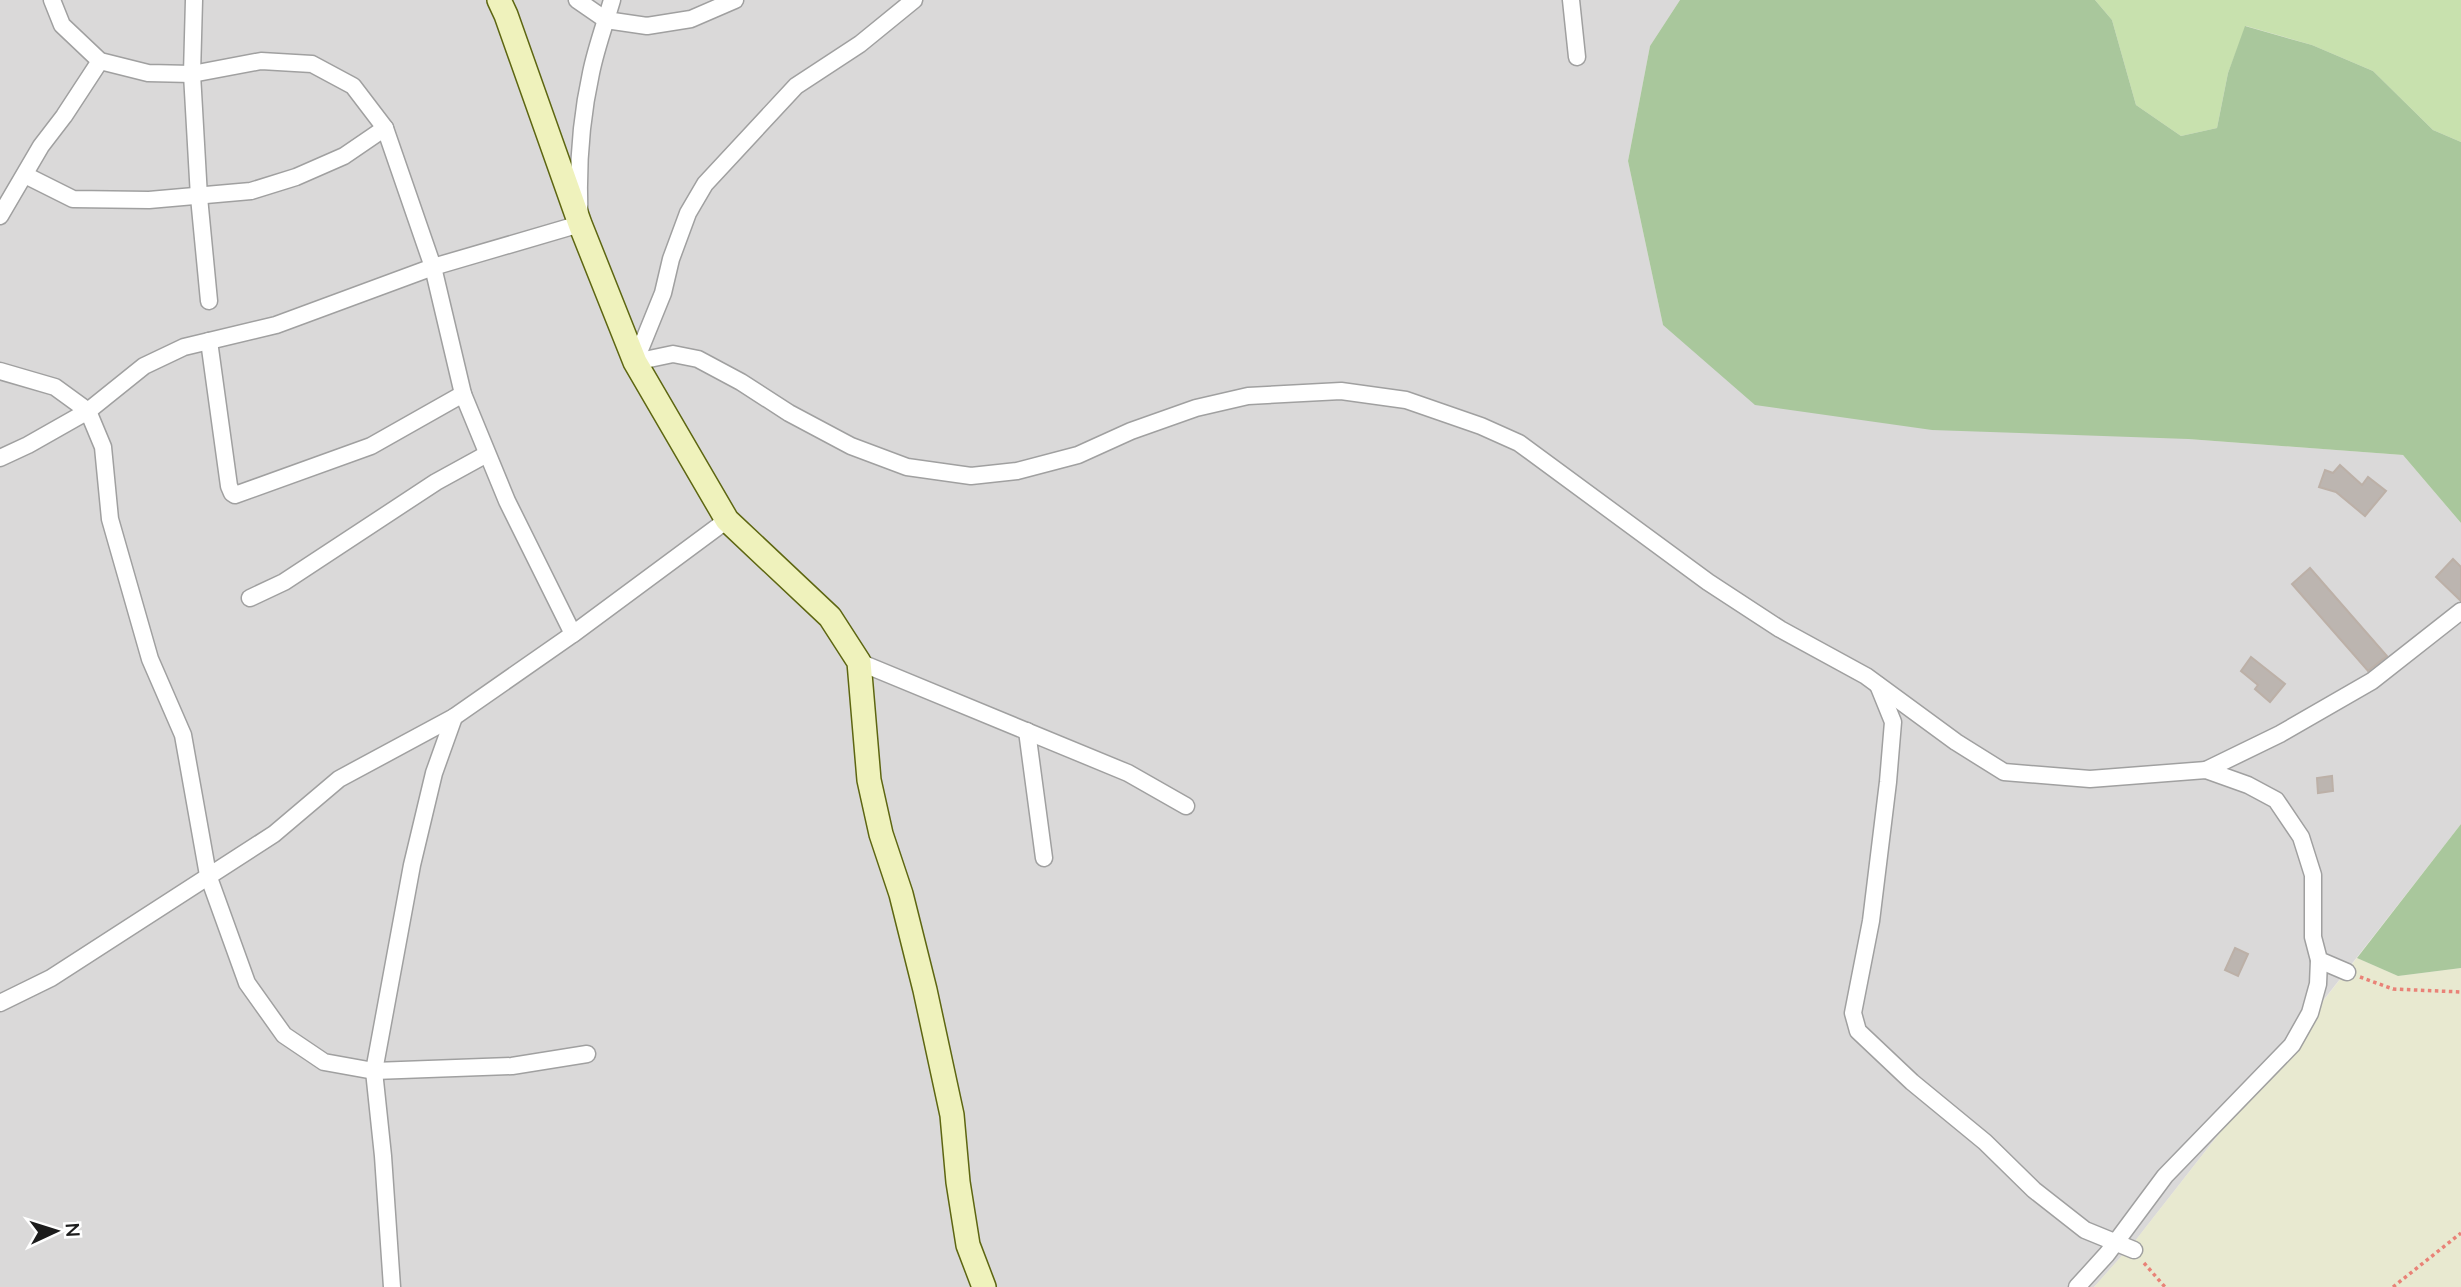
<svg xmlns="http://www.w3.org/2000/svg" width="2461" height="1287" viewBox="0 0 2461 1287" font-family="Mulish,sans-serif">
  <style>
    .residential { fill: #dad9d9 }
    .farmland { fill: #e8e9d0 }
    .grass { fill: #c8e1ae }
    .forest { fill: #a9c79c }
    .building { fill: #bcb5b0; stroke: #bcb0a7; stroke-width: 2 }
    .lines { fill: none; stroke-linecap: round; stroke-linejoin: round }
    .street-casing { stroke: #a0a0a0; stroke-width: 19 }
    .secondary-casing { stroke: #5d6611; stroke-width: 26 }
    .path { stroke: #e98277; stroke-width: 3.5; stroke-dasharray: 3.5 3.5; stroke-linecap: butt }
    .street { stroke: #fff; stroke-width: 16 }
    .secondary { stroke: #eff2bc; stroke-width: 23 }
  </style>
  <rect width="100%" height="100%" fill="#ece9e3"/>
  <!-- residential -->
  <path class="residential" d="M 0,0 L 1680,0 L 1650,46 L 1628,161 L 1663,325 L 2188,439 L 2403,455 L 2461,523 L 2461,824 L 2135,1241 L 2094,1287 L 0,1287 Z"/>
  <!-- farmland -->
  <path class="farmland" d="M 2357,958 L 2398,976 L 2461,968 L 2461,1287 L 2094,1287 L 2135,1241 Z"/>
  <!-- grass -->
  <path class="grass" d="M 2095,0 L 2461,0 L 2461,142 L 2433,130 L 2373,71 L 2312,45 L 2246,26 L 2228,73 L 2217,128 L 2181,136 L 2136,105 L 2112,20 Z"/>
  <!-- forest -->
  <g class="forest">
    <path d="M 1680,0 L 2095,0 L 2112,20 L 2136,105 L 2181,136 L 2217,128 L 2228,73 L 2245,26 L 2312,45 L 2373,71 L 2433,130 L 2461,142 L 2461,523 L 2403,455 L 2188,439 L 1932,430 L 1755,405 L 1663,325 L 1628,161 L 1650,46 Z"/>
    <path d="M 2461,824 L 2461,968 L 2398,976 L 2357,958 Z"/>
  </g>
  <!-- building -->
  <g class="building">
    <path d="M 2340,465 L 2362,485 L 2368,477 L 2386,491 L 2365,516 L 2336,492 L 2319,487 L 2325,470 L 2333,473 Z"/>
    <path d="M 2453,559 L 2461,567 L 2461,601 L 2436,577 Z"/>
    <path d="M 2310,568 L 2387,656 L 2368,671 L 2292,584 Z"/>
    <path d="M 2251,657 L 2285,684 L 2270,702 L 2255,689 L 2258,685 L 2241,671 Z"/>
    <path d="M 2332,776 L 2333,791 L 2318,793 L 2317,778 Z"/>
    <path d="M 2235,948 L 2248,954 L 2238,976 L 2225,970 Z"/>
  </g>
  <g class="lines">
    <!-- street casing -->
    <g class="street-casing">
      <g id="street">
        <path d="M 52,0 L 62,25 L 100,61 L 148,73 L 192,74 L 261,61 L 312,64 L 353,86 L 385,128 L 433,267 L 463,394 L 507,501 L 573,634"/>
        <path d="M 194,0 L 192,74 L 199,197 L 209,301"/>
        <path d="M 577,0 L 606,20 L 647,26 L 691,19 L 735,0"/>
        <path d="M 1571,0 L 1577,57"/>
        <path d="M 25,175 L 73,199 L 149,200 L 251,191 L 296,177 L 344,156 L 385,128"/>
        <path d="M 0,216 L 41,146 L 64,116 L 100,61"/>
        <path d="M 209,341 L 229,486 L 232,493 L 235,495 L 371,446 L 463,394"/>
        <path d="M 635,362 L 673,354 L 698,359 L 741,382 L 789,413 L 851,446 L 907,467 L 971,476 L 1017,471 L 1078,455 L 1131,431 L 1196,408 L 1248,396 L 1341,391 L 1406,400 L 1481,426 L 1519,443 L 1708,582 L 1780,629 L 1866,676 L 1956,742 L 2004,772 L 2090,779 L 2206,770 L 2248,785 L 2276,800 L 2301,837 L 2313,875 L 2313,937 L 2319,960 L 2347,972"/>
        <path d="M 635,362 L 663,293 L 671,259 L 688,213 L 705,184 L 796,86 L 860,44 L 914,0"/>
        <path d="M 0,371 L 55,387 L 88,411 L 103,447 L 110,519 L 150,659 L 183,735 L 208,875 L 247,983 L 284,1035 L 324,1062 L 374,1071 L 512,1066 L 587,1054"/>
        <path d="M 0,458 L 28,445 L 88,411 L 144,366 L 184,347 L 276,325 L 433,267 L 580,224 C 577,173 580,123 591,73 C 596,48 605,24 612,0"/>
        <path d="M 250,598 L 284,582 L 436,482 L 487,454"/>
        <path d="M 859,662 L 1128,773 L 1186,806"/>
        <path d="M 1878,685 L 1893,722 L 1888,782 L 1871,921 L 1853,1013 L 1858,1031 L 1912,1082 L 1985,1142 L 2034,1190 L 2085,1230 L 2134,1250"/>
        <path d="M 1027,731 L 1044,858"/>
        <path d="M 2206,770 L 2280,734 L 2372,681 L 2461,611"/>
        <path d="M 0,1003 L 51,978 L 274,834 L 339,779 L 454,717 L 573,634 L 727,520"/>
        <path d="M 392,1287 L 383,1156 L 374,1071 L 412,865 L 434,773 L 454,717"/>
        <path d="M 2077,1287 L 2107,1254 L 2165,1176 L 2292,1045 L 2310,1013 L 2318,984 L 2319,960"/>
      </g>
    </g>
    <!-- secondary casing -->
    <g class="secondary-casing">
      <path id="secondary" d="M 499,0 L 506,15 L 580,224 L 635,362 L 727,520 L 830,617 L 859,662 L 869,780 L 881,834 L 901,894 L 925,990 L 952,1115 L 958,1182 L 968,1245 L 984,1287"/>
    </g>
    <!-- path -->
    <g class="path">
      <path d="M 2360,977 L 2393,989 L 2461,992"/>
      <path d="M 2144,1263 L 2165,1287"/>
      <path d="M 2393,1287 L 2461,1233"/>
    </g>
    <!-- street -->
    <use href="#street" class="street"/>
    <!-- secondary -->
    <use href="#secondary" class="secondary"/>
  </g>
  <!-- north arrow -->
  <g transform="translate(56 1231) rotate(86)" stroke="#ffffff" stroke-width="5" paint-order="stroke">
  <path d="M0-5L12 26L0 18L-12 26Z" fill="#1c1c1c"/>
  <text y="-10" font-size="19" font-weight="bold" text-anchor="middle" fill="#1c1c1c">N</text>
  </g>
</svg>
